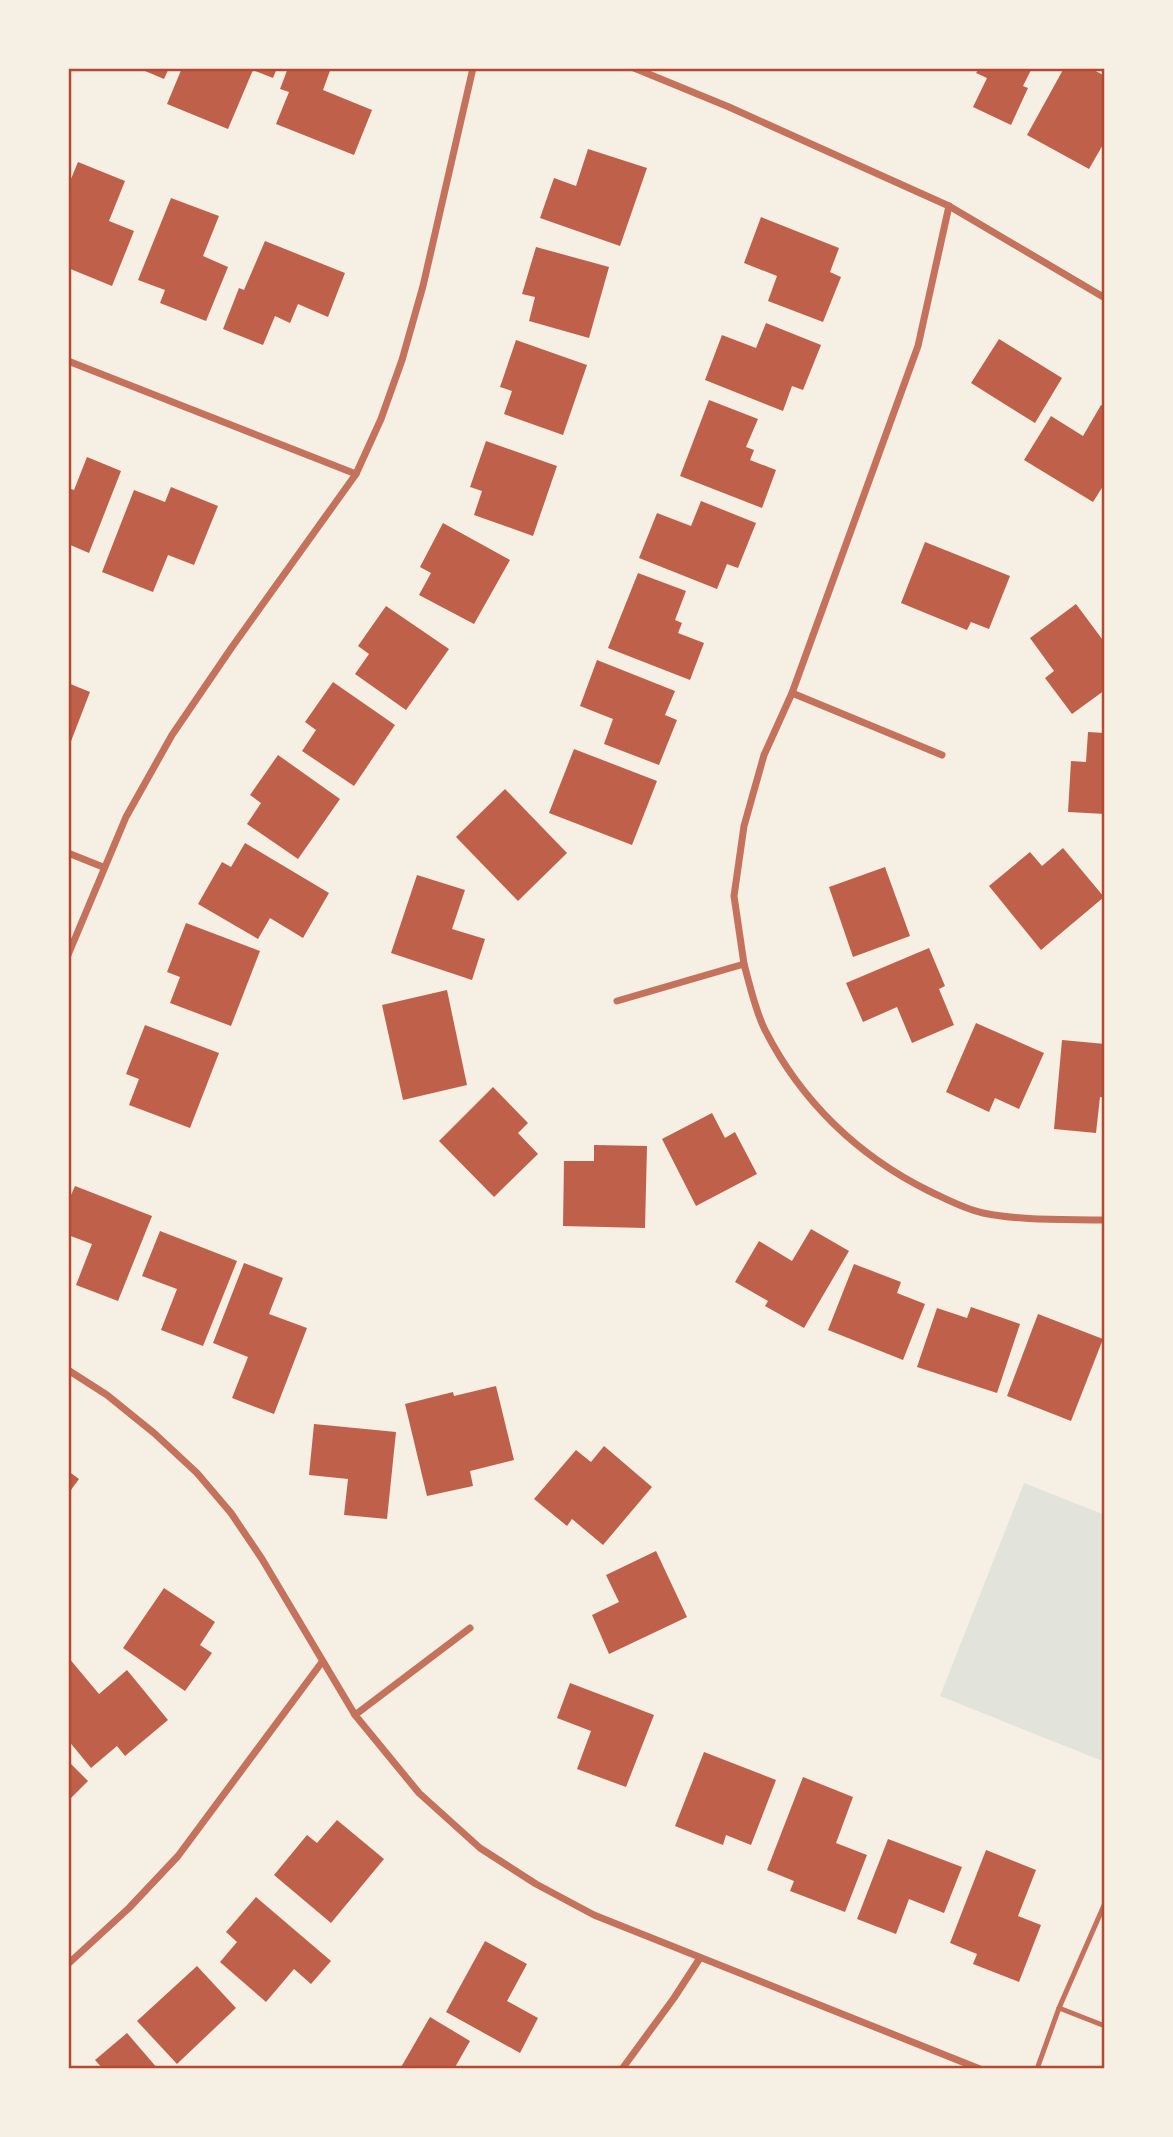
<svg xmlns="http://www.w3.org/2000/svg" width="1173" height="2137" viewBox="0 0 1173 2137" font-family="'Noto Serif',serif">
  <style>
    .green { fill: #e2e4dc }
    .building { fill: #bf614a }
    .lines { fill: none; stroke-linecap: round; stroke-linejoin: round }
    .service { stroke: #c5725c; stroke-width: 5 }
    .minor { stroke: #c5725c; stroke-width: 7 }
    .neatline { fill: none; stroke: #b5482f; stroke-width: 2.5 }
  </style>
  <rect width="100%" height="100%" fill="#f6efe4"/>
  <!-- green -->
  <path class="green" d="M 1024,1483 L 1105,1515 L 1105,1762 L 940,1696 Z"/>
  <!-- building -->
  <g class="building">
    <path d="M 138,68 L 169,68 L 164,79 Z"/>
    <path d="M 182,68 L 277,68 L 273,78 L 253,70 L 228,129 L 167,104 Z"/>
    <path d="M 288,68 L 331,68 L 323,90 L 372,110 L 354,155 L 276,124 L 289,92 L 280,89 Z"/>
    <path d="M 973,68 L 1032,68 L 1023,86 L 1028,88 L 1011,125 L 973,107 L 987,78 L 976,73 L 978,70 Z"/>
    <path d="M 1064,68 L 1090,68 L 1105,76 L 1105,141 L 1089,169 L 1027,135 Z"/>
    <path d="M 588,149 L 647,168 L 620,246 L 540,218 L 554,178 L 576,186 Z"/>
    <path d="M 78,162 L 125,181 L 109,221 L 134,231 L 112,286 L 68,268 L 71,255 L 68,254 L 68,186 Z"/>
    <path d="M 171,198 L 219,216 L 203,256 L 228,267 L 206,321 L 160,303 L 165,290 L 138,280 Z"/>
    <path d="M 761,217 L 839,248 L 830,272 L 841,277 L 823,322 L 768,301 L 777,276 L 744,263 Z"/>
    <path d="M 265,241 L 345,273 L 328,317 L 298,304 L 290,323 L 275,316 L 263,345 L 223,329 L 239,288 L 244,290 Z"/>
    <path d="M 536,247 L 609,267 L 589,338 L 529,321 L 535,297 L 522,294 Z"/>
    <path d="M 766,323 L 821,345 L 803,390 L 792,386 L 783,411 L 705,380 L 722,335 L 756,348 Z"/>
    <path d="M 999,339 L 1062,378 L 1035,423 L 971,383 Z"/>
    <path d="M 516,340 L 587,365 L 563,435 L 504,414 L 512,391 L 500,387 Z"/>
    <path d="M 709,400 L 758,419 L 746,447 L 754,450 L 750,460 L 776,470 L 762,508 L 680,476 Z"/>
    <path d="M 1101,405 L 1105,407 L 1105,483 L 1093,502 L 1024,460 L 1051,416 L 1083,436 Z"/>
    <path d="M 486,441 L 557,466 L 533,536 L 474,515 L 482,491 L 470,487 Z"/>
    <path d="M 87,457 L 121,471 L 89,553 L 68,544 L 68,488 L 74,490 Z"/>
    <path d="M 171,487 L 218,506 L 194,565 L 168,555 L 153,592 L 102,572 L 134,490 L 165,502 Z"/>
    <path d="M 701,501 L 756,523 L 738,568 L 727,564 L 717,589 L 639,558 L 657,513 L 691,526 Z"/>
    <path d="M 443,523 L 510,560 L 474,624 L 419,595 L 431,573 L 420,567 Z"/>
    <path d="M 925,542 L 1010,576 L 989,629 L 971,622 L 967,630 L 901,603 Z"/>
    <path d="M 638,573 L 686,591 L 675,620 L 682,623 L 678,633 L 704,643 L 690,680 L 608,648 Z"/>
    <path d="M 1076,604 L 1105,643 L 1105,690 L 1072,714 L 1045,678 L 1054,671 L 1030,638 Z"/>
    <path d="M 386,606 L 449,649 L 406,710 L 355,674 L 369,654 L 358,646 Z"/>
    <path d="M 597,660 L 675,691 L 665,715 L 677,720 L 659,765 L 604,744 L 613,719 L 580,706 Z"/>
    <path d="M 333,682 L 395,725 L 354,786 L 302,751 L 316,730 L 305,722 Z"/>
    <path d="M 68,683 L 90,692 L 68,749 Z"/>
    <path d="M 1088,732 L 1105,733 L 1105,814 L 1068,812 L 1071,761 L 1086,762 Z"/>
    <path d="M 574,749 L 657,781 L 632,845 L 549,813 Z"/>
    <path d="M 278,755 L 340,799 L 298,859 L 247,824 L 261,803 L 250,795 Z"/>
    <path d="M 505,789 L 567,853 L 518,901 L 456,837 Z"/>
    <path d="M 245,843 L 329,893 L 303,938 L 270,918 L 258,939 L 198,904 L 222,862 L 231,867 Z"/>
    <path d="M 1063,848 L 1104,897 L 1041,950 L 989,886 L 1030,852 L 1042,866 Z"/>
    <path d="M 885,867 L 910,936 L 853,957 L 829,887 Z"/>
    <path d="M 417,875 L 465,890 L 452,929 L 485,939 L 472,980 L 391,953 Z"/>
    <path d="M 186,923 L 260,951 L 231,1026 L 170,1003 L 180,977 L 167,972 Z"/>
    <path d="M 929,948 L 945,986 L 939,989 L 954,1025 L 912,1043 L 897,1007 L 863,1022 L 846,983 Z"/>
    <path d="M 447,990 L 467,1085 L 403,1100 L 382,1005 Z"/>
    <path d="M 976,1023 L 1044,1053 L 1019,1109 L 995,1098 L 989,1112 L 946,1092 Z"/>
    <path d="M 145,1025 L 219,1053 L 190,1128 L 129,1105 L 139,1079 L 126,1074 Z"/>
    <path d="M 1062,1040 L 1105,1044 L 1105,1098 L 1100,1097 L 1096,1133 L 1054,1129 Z"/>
    <path d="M 493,1087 L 528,1123 L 518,1133 L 538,1154 L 494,1197 L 439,1141 Z"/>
    <path d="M 712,1113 L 725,1138 L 735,1132 L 757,1174 L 696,1206 L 662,1139 Z"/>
    <path d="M 594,1145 L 647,1146 L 645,1228 L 563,1226 L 564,1161 L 594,1161 Z"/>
    <path d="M 75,1186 L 152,1216 L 118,1301 L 76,1285 L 92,1244 L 68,1235 L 68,1202 Z"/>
    <path d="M 811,1229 L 849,1251 L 804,1328 L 765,1306 L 768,1301 L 735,1282 L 759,1241 L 792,1261 Z"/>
    <path d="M 160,1231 L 237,1261 L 203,1346 L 161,1330 L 177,1289 L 142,1276 Z"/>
    <path d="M 244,1263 L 283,1278 L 269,1314 L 307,1328 L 274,1414 L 232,1398 L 248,1357 L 213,1343 Z"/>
    <path d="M 854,1264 L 901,1282 L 897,1293 L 925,1304 L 903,1360 L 828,1330 Z"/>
    <path d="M 971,1307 L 1020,1324 L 997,1393 L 917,1367 L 937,1308 L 967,1318 Z"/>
    <path d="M 1038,1314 L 1103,1339 L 1071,1421 L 1007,1396 Z"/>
    <path d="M 496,1386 L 514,1460 L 470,1471 L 473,1486 L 427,1496 L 405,1404 L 453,1392 L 454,1396 Z"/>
    <path d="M 314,1424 L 396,1432 L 387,1519 L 344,1515 L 348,1479 L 309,1475 Z"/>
    <path d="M 604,1446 L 652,1487 L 603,1545 L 572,1519 L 567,1526 L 534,1499 L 576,1450 L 591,1462 Z"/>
    <path d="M 68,1471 L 79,1479 L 68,1494 Z"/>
    <path d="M 656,1551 L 687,1617 L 609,1654 L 592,1615 L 619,1602 L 606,1575 Z"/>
    <path d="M 164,1588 L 215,1622 L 200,1645 L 212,1653 L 185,1691 L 123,1648 Z"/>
    <path d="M 68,1657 L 99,1694 L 127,1670 L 168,1720 L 125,1756 L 117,1746 L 91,1768 L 68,1740 Z"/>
    <path d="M 570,1683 L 654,1715 L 626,1787 L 577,1769 L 591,1731 L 557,1718 Z"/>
    <path d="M 704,1752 L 776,1780 L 751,1845 L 726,1835 L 723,1845 L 675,1826 Z"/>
    <path d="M 68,1761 L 88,1781 L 68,1801 Z"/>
    <path d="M 803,1777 L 853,1797 L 836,1843 L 867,1855 L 845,1912 L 790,1891 L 794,1881 L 767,1870 Z"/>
    <path d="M 337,1820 L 384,1859 L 331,1923 L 274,1875 L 307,1835 L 317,1843 Z"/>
    <path d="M 888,1839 L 962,1867 L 944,1913 L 909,1899 L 896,1934 L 857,1919 Z"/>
    <path d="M 986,1850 L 1036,1870 L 1018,1916 L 1041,1925 L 1019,1982 L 973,1964 L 977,1954 L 950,1943 Z"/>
    <path d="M 256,1897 L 331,1961 L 311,1984 L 294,1969 L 266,2002 L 220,1962 L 237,1942 L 226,1932 Z"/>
    <path d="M 485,1941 L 527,1964 L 507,2001 L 538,2018 L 520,2053 L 446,2012 Z"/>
    <path d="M 197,1966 L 236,2008 L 177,2064 L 137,2021 Z"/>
    <path d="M 430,2017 L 470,2041 L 454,2069 L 400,2069 Z"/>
    <path d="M 127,2033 L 158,2069 L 103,2069 L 95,2060 Z"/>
  </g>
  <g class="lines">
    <!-- service -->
    <g class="service">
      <path d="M 1105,1903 L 1059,2008 L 1105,2026"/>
      <path d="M 1037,2069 L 1059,2008"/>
    </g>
    <!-- minor -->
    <g class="minor">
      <path d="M 634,68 L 729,107 L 949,206 L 1105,298"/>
      <path d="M 68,361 L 356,474"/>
      <path d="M 792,693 L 942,755"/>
      <path d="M 68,853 L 103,867"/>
      <path d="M 68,955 L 126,817 L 172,735 L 232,647 L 356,474 L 381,419 L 402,360 L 423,286 L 473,68"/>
      <path d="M 744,964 L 734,896 L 744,826 L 764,755 L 792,693 L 918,346 L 949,206"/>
      <path d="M 617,1001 L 744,964 C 750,986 755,1010 765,1030 C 801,1101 858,1156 929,1191 C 946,1199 964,1209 983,1213 C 1022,1221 1065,1219 1105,1220"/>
      <path d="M 68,1370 L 107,1395 L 154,1433 L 197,1473 L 231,1513 L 262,1559 L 355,1715 L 419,1793 L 480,1848 L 536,1884 L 594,1915 L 980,2069"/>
      <path d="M 355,1715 L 470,1628"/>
      <path d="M 68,1964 L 129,1908 L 178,1856 L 322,1662"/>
      <path d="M 622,2069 L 674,1998 L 700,1958"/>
    </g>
  </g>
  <!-- border -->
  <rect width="1173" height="2137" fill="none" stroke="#f6efe4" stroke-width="140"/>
  <rect x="70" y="70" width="1033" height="1997" class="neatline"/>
</svg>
